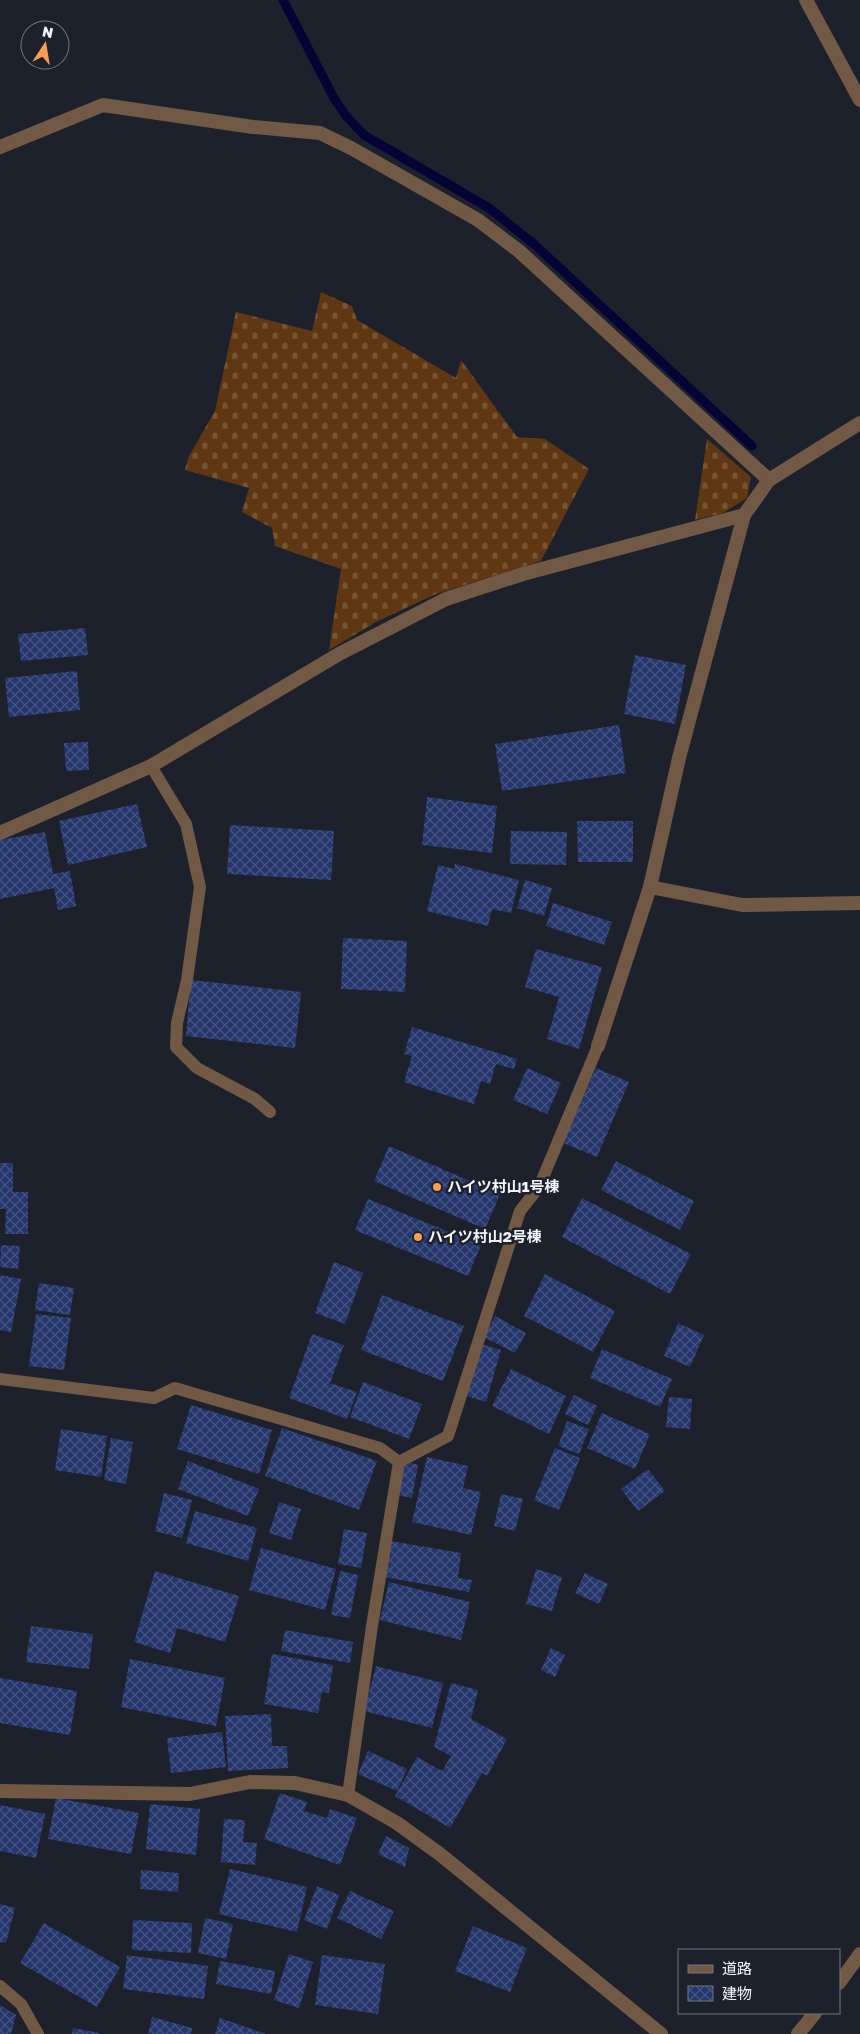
<svg xmlns="http://www.w3.org/2000/svg" width="860" height="2034" viewBox="0 0 860 2034" font-family="'Golos Text','Noto Sans JP',sans-serif">
  <style>
    .cemetery { fill: url(#cemetery-stones) }
    .lines { fill: none; stroke-linecap: round; stroke-linejoin: round }
    .stream { stroke: #030336; stroke-width: 9 }
    .building { fill: url(#building-cross-hatch) }
    .service { stroke: #715946; stroke-width: 12 }
    .minor { stroke: #715946; stroke-width: 14 }
    .tertiary { stroke: #715946; stroke-width: 14 }
    .poi-dot { fill: #fa9f4e; stroke: #1d212b; stroke-width: 2 }
    .labels { text-anchor: middle; stroke-width: 5; stroke-linejoin: round; paint-order: stroke }
    .poi-label { font-size: 15px; font-weight: bold; fill: #f2f5fb; stroke: #1d212b; text-anchor: start }
  </style>
  <defs>
    <pattern id="cemetery-stones" width="16" height="16" patternUnits="userSpaceOnUse" patternTransform="scale(1.25)"><rect width="16" height="16" fill="#5f3712"/><path d="M2 7V4a2 2 0 0 1 4 0v3zM10 15v-3a2 2 0 0 1 4 0v3z" fill="#765535"/></pattern>
    <pattern id="building-cross-hatch" width="8" height="8" patternUnits="userSpaceOnUse" patternTransform="scale(1.25)"><rect width="8" height="8" fill="#25366c"/><path d="M0 0l8 8M0 8l8-8" fill="none" stroke="#455482"/></pattern>
  </defs>
  <rect width="100%" height="100%" fill="#1d212b"/>
  <!-- cemetery -->
  <g class="cemetery">
    <path d="M 321,292 L 352,306 L 357,320 L 456,378 L 461,360 L 517,437 L 545,439 L 589,469 L 541,561 L 436,594 L 378,621 L 329,650 L 341,569 L 275,546 L 272,528 L 242,512 L 249,488 L 185,470 L 189,456 L 215,411 L 236,312 L 312,331 Z"/>
    <path d="M 707,439 L 751,477 L 747,498 L 723,513 L 695,520 Z"/>
  </g>
  <g class="lines">
    <!-- stream -->
    <path class="stream" d="M 283,0 L 335,100 L 347,117 L 364,135 L 489,208 L 535,245 L 752,446"/>
  </g>
  <!-- building -->
  <g class="building">
    <path d="M 85,628 L 88,655 L 21,661 L 18,634 Z"/>
    <path d="M 635,655 L 686,665 L 675,724 L 624,714 Z"/>
    <path d="M 77,671 L 80,710 L 9,717 L 5,678 Z"/>
    <path d="M 619,725 L 626,773 L 502,791 L 495,744 Z"/>
    <path d="M 88,742 L 89,770 L 66,771 L 64,743 Z"/>
    <path d="M 427,797 L 497,806 L 492,853 L 422,845 Z"/>
    <path d="M 137,804 L 147,847 L 68,865 L 59,821 Z"/>
    <path d="M 577,821 L 633,821 L 633,862 L 578,862 Z"/>
    <path d="M 230,825 L 334,831 L 331,880 L 227,874 Z"/>
    <path d="M 511,831 L 567,832 L 566,865 L 510,864 Z"/>
    <path d="M 45,832 L 53,874 L 70,871 L 76,906 L 58,910 L 54,888 L 0,899 L 0,840 Z"/>
    <path d="M 455,864 L 519,880 L 511,913 L 492,909 L 488,926 L 427,911 L 438,865 L 454,869 Z"/>
    <path d="M 525,880 L 552,888 L 544,916 L 517,908 Z"/>
    <path d="M 553,903 L 612,922 L 604,945 L 546,926 Z"/>
    <path d="M 343,938 L 407,941 L 405,992 L 341,989 Z"/>
    <path d="M 536,949 L 602,967 L 579,1049 L 547,1039 L 559,997 L 525,987 Z"/>
    <path d="M 191,980 L 301,992 L 295,1048 L 186,1036 Z"/>
    <path d="M 412,1027 L 517,1059 L 514,1069 L 496,1064 L 490,1084 L 481,1081 L 474,1104 L 404,1082 L 412,1056 L 404,1054 Z"/>
    <path d="M 527,1068 L 561,1083 L 547,1114 L 513,1100 Z"/>
    <path d="M 596,1068 L 629,1082 L 597,1157 L 563,1143 Z"/>
    <path d="M 389,1146 L 500,1194 L 485,1229 L 374,1181 Z"/>
    <path d="M 616,1161 L 694,1201 L 680,1230 L 601,1190 Z"/>
    <path d="M 0,1163 L 13,1163 L 13,1192 L 28,1192 L 28,1234 L 5,1234 L 6,1209 L 0,1209 Z"/>
    <path d="M 582,1198 L 691,1254 L 670,1294 L 562,1237 Z"/>
    <path d="M 368,1199 L 481,1245 L 468,1276 L 355,1230 Z"/>
    <path d="M 1,1245 L 20,1246 L 18,1269 L 0,1267 Z"/>
    <path d="M 334,1262 L 363,1273 L 345,1324 L 315,1313 Z"/>
    <path d="M 545,1274 L 615,1311 L 593,1352 L 524,1316 Z"/>
    <path d="M 0,1275 L 21,1279 L 11,1332 L 0,1330 Z"/>
    <path d="M 39,1283 L 74,1288 L 70,1315 L 35,1310 Z"/>
    <path d="M 382,1295 L 464,1326 L 443,1381 L 361,1350 Z"/>
    <path d="M 36,1314 L 71,1318 L 64,1370 L 29,1366 Z"/>
    <path d="M 495,1316 L 526,1333 L 515,1353 L 484,1337 Z"/>
    <path d="M 678,1323 L 704,1335 L 690,1367 L 664,1356 Z"/>
    <path d="M 312,1334 L 344,1345 L 330,1383 L 357,1392 L 347,1419 L 289,1398 Z"/>
    <path d="M 481,1344 L 501,1350 L 486,1402 L 466,1396 Z"/>
    <path d="M 602,1349 L 672,1379 L 660,1407 L 590,1378 Z"/>
    <path d="M 511,1369 L 566,1396 L 549,1434 L 492,1406 Z"/>
    <path d="M 363,1382 L 422,1404 L 409,1439 L 350,1417 Z"/>
    <path d="M 574,1395 L 597,1406 L 588,1425 L 565,1414 Z"/>
    <path d="M 669,1397 L 692,1399 L 690,1429 L 666,1427 Z"/>
    <path d="M 191,1405 L 272,1430 L 259,1474 L 177,1449 Z"/>
    <path d="M 602,1413 L 650,1434 L 635,1469 L 587,1448 Z"/>
    <path d="M 567,1421 L 589,1429 L 579,1454 L 558,1446 Z"/>
    <path d="M 282,1428 L 377,1461 L 359,1510 L 265,1476 Z"/>
    <path d="M 61,1429 L 107,1436 L 101,1477 L 55,1470 Z"/>
    <path d="M 111,1438 L 133,1442 L 126,1484 L 104,1480 Z"/>
    <path d="M 555,1448 L 580,1458 L 559,1510 L 534,1500 Z"/>
    <path d="M 427,1457 L 468,1466 L 463,1488 L 481,1492 L 471,1535 L 412,1522 Z"/>
    <path d="M 188,1461 L 259,1489 L 248,1516 L 178,1489 Z"/>
    <path d="M 404,1461 L 418,1465 L 412,1498 L 397,1495 Z"/>
    <path d="M 648,1469 L 665,1491 L 638,1511 L 621,1489 Z"/>
    <path d="M 164,1493 L 192,1500 L 182,1538 L 155,1531 Z"/>
    <path d="M 501,1494 L 523,1499 L 515,1531 L 494,1526 Z"/>
    <path d="M 279,1502 L 301,1509 L 291,1540 L 269,1533 Z"/>
    <path d="M 195,1511 L 257,1528 L 248,1561 L 186,1543 Z"/>
    <path d="M 344,1529 L 367,1533 L 361,1568 L 338,1564 Z"/>
    <path d="M 391,1541 L 461,1553 L 458,1578 L 472,1580 L 469,1592 L 384,1577 Z"/>
    <path d="M 261,1548 L 336,1569 L 325,1610 L 249,1590 Z"/>
    <path d="M 536,1569 L 562,1577 L 552,1611 L 526,1604 Z"/>
    <path d="M 155,1571 L 239,1596 L 225,1642 L 177,1628 L 170,1653 L 134,1642 Z"/>
    <path d="M 340,1571 L 358,1575 L 350,1618 L 331,1615 Z"/>
    <path d="M 585,1573 L 608,1584 L 599,1604 L 575,1593 Z"/>
    <path d="M 389,1582 L 470,1602 L 461,1640 L 380,1620 Z"/>
    <path d="M 31,1626 L 93,1634 L 89,1669 L 26,1662 Z"/>
    <path d="M 285,1630 L 353,1642 L 350,1663 L 281,1651 Z"/>
    <path d="M 551,1648 L 565,1655 L 555,1677 L 541,1670 Z"/>
    <path d="M 272,1654 L 333,1665 L 329,1693 L 322,1692 L 318,1713 L 264,1704 Z"/>
    <path d="M 130,1659 L 225,1678 L 216,1726 L 121,1707 Z"/>
    <path d="M 376,1666 L 443,1683 L 432,1728 L 364,1711 Z"/>
    <path d="M 0,1678 L 77,1691 L 70,1735 L 0,1723 Z"/>
    <path d="M 451,1683 L 478,1690 L 471,1719 L 507,1739 L 487,1776 L 482,1773 L 450,1828 L 395,1796 L 417,1757 L 442,1771 L 451,1756 L 434,1747 Z"/>
    <path d="M 271,1714 L 272,1746 L 287,1746 L 288,1768 L 228,1771 L 225,1716 Z"/>
    <path d="M 222,1732 L 226,1767 L 171,1773 L 167,1738 Z"/>
    <path d="M 368,1751 L 407,1769 L 397,1791 L 358,1774 Z"/>
    <path d="M 280,1793 L 307,1802 L 304,1811 L 327,1818 L 330,1809 L 357,1818 L 340,1865 L 264,1839 Z"/>
    <path d="M 56,1798 L 139,1813 L 131,1854 L 48,1839 Z"/>
    <path d="M 150,1804 L 200,1809 L 196,1855 L 146,1849 Z"/>
    <path d="M 0,1805 L 45,1814 L 36,1858 L 0,1851 Z"/>
    <path d="M 224,1819 L 245,1820 L 243,1842 L 257,1843 L 255,1865 L 221,1862 Z"/>
    <path d="M 386,1836 L 409,1848 L 405,1867 L 378,1854 Z"/>
    <path d="M 230,1869 L 307,1887 L 297,1932 L 219,1914 Z"/>
    <path d="M 141,1870 L 179,1873 L 178,1892 L 140,1889 Z"/>
    <path d="M 317,1886 L 339,1895 L 327,1929 L 304,1920 Z"/>
    <path d="M 350,1891 L 394,1911 L 381,1939 L 337,1918 Z"/>
    <path d="M 0,1904 L 15,1908 L 6,1943 L 0,1942 Z"/>
    <path d="M 205,1918 L 233,1924 L 226,1959 L 198,1953 Z"/>
    <path d="M 133,1920 L 192,1923 L 191,1953 L 132,1950 Z"/>
    <path d="M 44,1923 L 120,1967 L 97,2007 L 20,1963 Z"/>
    <path d="M 473,1926 L 527,1948 L 510,1992 L 455,1971 Z"/>
    <path d="M 289,1954 L 313,1962 L 299,2008 L 274,2000 Z"/>
    <path d="M 127,1955 L 208,1966 L 204,1999 L 123,1989 Z"/>
    <path d="M 322,1955 L 385,1964 L 378,2014 L 315,2005 Z"/>
    <path d="M 220,1961 L 275,1971 L 271,1994 L 216,1984 Z"/>
    <path d="M 0,2005 L 16,2015 L 11,2034 L 0,2034 Z"/>
    <path d="M 152,2017 L 192,2028 L 191,2034 L 148,2034 Z"/>
    <path d="M 220,2018 L 266,2034 L 215,2034 Z"/>
    <path d="M 73,2028 L 99,2033 L 99,2034 L 72,2034 Z"/>
  </g>
  <g class="lines">
    <!-- service -->
    <g class="service">
      <path d="M 151,766 L 186,824 L 200,887 L 187,980 L 177,1023 L 176,1047 L 197,1068 L 255,1099 L 270,1112"/>
      <path d="M 0,1379 L 154,1398 L 175,1388 L 380,1448 L 399,1462"/>
      <path d="M 399,1462 L 448,1436 L 520,1211 L 539,1187 L 598,1046"/>
      <path d="M 348,1795 L 372,1626 L 399,1462"/>
      <path d="M 0,1986 L 21,2004 L 38,2034"/>
    </g>
    <!-- minor -->
    <g class="minor">
      <path d="M 0,147 L 103,105 L 253,127 L 320,133 L 351,148 L 478,220 L 519,251 L 769,480 L 744,515 L 523,574 L 446,599 L 339,654 L 151,766 L 0,833"/>
      <path d="M 650,887 L 742,905 L 860,903"/>
      <path d="M 598,1046 L 650,887 L 679,758 L 744,515"/>
      <path d="M 0,1791 L 190,1794 L 250,1782 L 295,1783 L 348,1795 L 397,1823 L 441,1855 L 661,2034"/>
    </g>
    <!-- tertiary -->
    <g class="tertiary">
      <path d="M 806,0 L 860,100"/>
      <path d="M 769,480 L 860,423"/>
      <path d="M 839,1983 L 860,1954"/>
      <path d="M 798,2034 L 815,2013"/>
    </g>
  </g>
  <!-- markers -->
  <g class="poi-dot">
    <circle cx="437" cy="1187" r="5"/>
    <circle cx="418" cy="1237" r="5"/>
  </g>
  <g class="labels">
    <!-- poi labels -->
    <g class="poi-label">
      <text x="447" y="1192">ハイツ村山1号棟</text>
      <text x="428" y="1242">ハイツ村山2号棟</text>
    </g>
  </g>
  <!-- legend -->
  <rect x="678" y="1949" width="162" height="65" fill="#1d212b" stroke="#72767e"/>
  <rect x="688" y="1965" width="25" height="8" fill="#715946" stroke="#72767e"/>
  <text x="722" y="1974" font-size="15" fill="#f2f5fb">道路</text>
  <rect x="688" y="1986" width="25" height="15" fill="url(#building-cross-hatch)" stroke="#72767e"/>
  <text x="722" y="1999" font-size="15" fill="#f2f5fb">建物</text>
  <!-- north arrow -->
  <g transform="translate(45 45) rotate(12)"><circle r="24" fill="#1d212b" stroke="#72767e"/>
  <path d="M0-4L9 19L0 12L-9 19Z" fill="#fa9f4e"/>
  <text y="-8" font-size="14" font-weight="bold" text-anchor="middle" fill="#f2f5fb">N</text>
  </g>
</svg>
